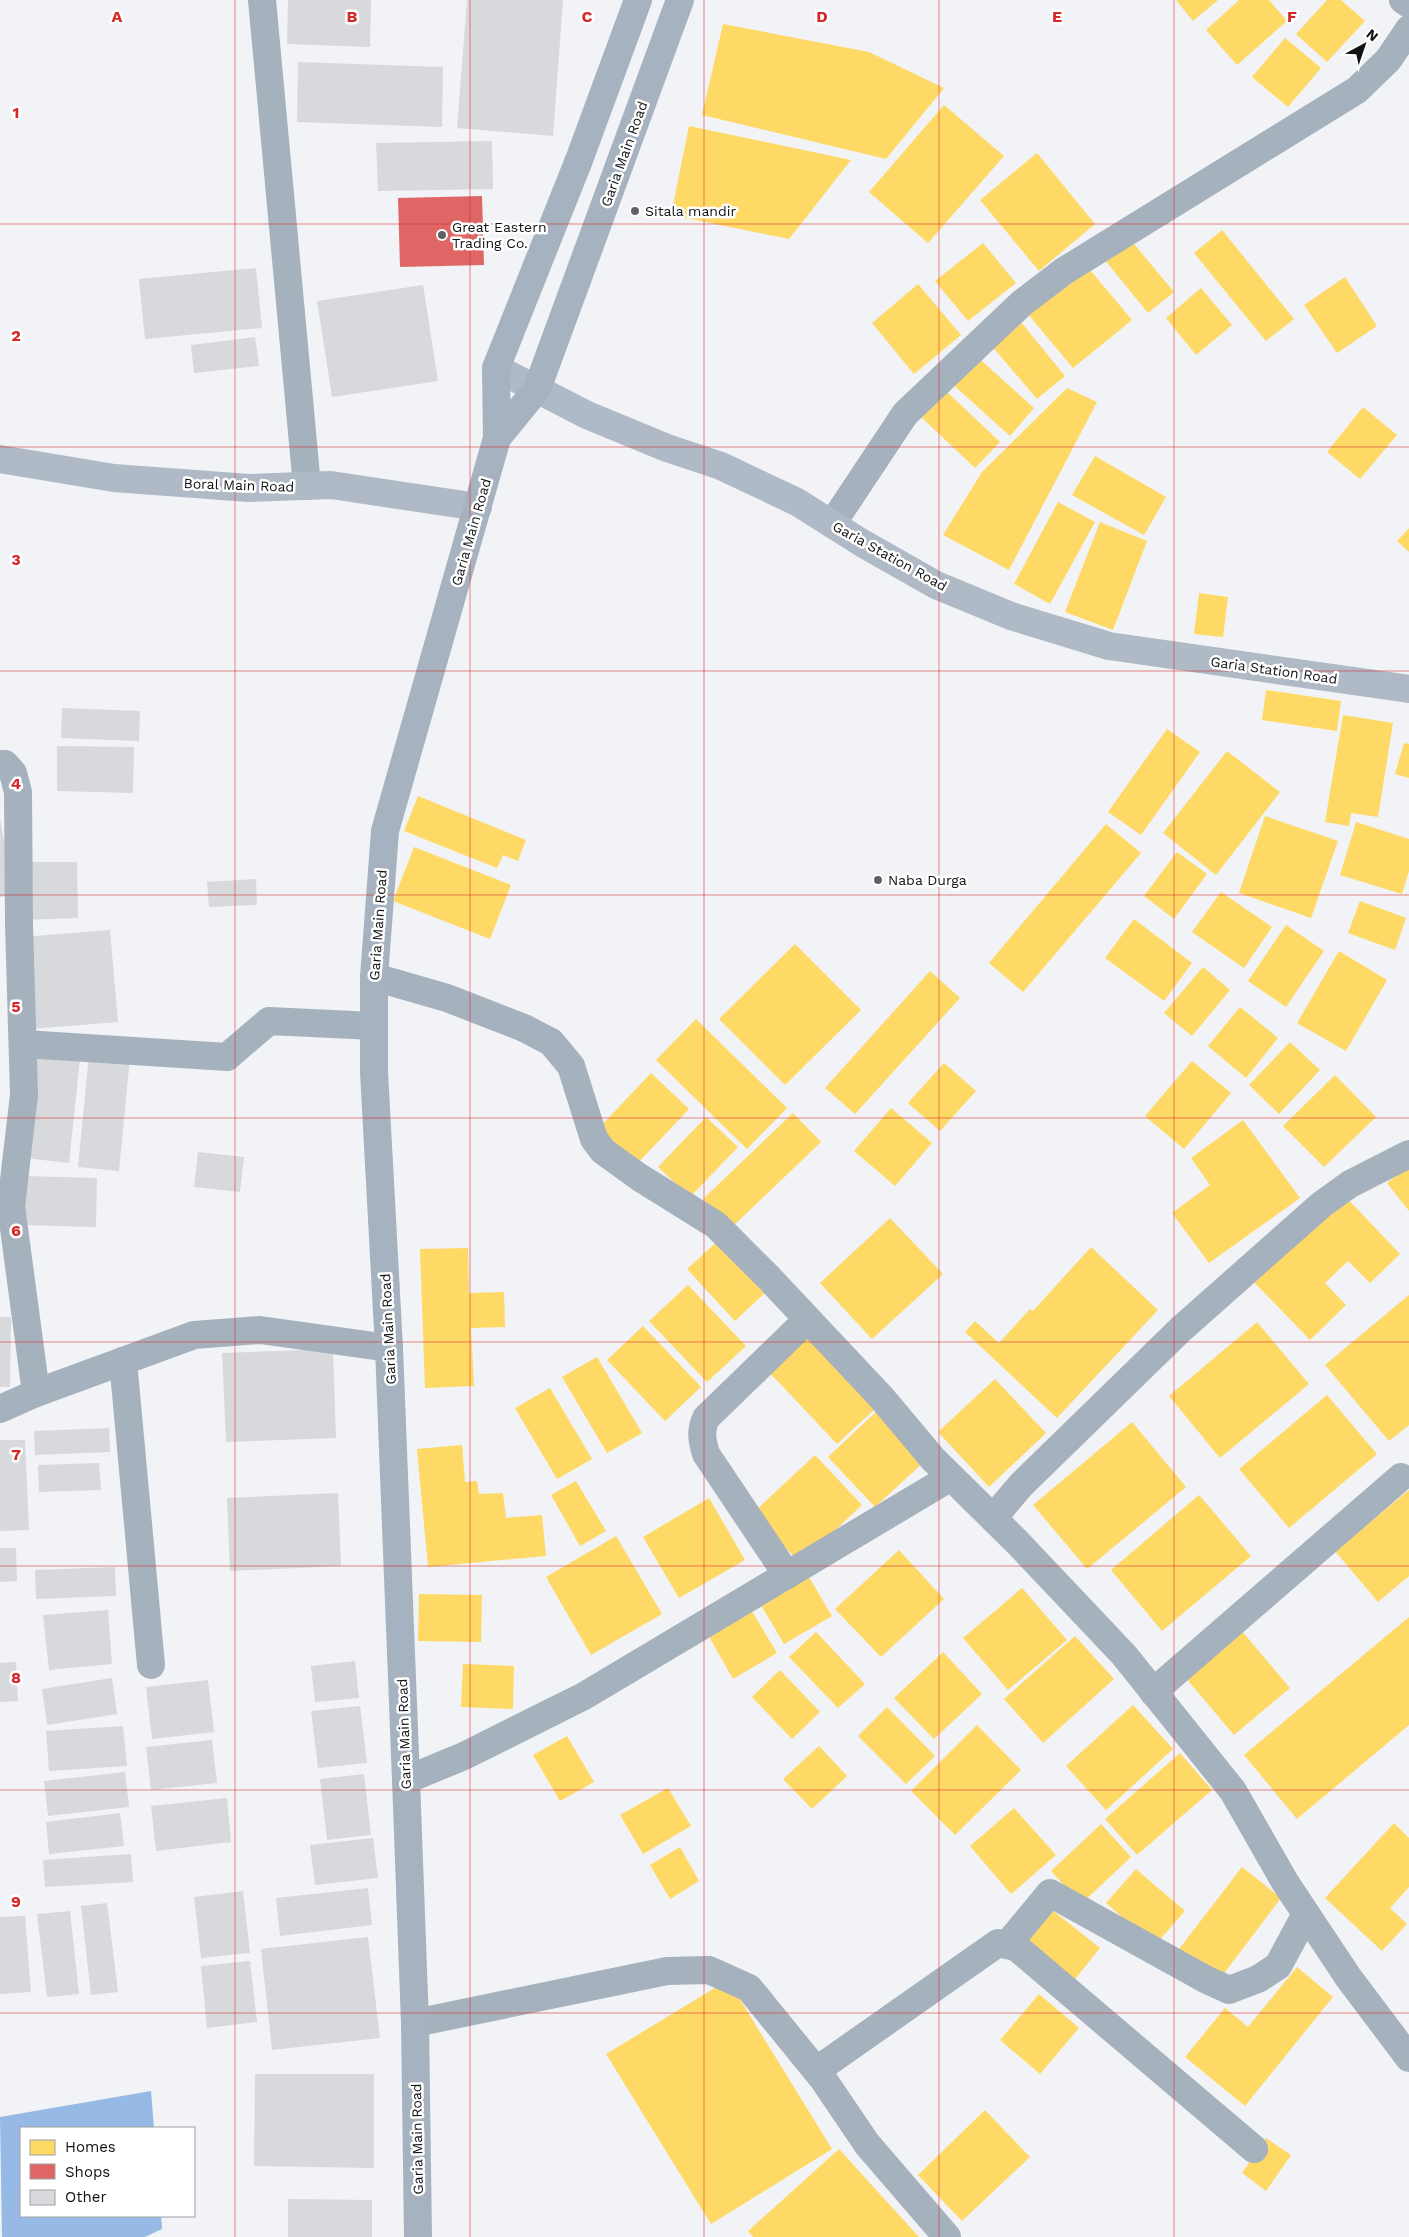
<svg xmlns="http://www.w3.org/2000/svg" width="1409" height="2237" viewBox="0 0 1409 2237" font-family="'Work Sans',sans-serif">
  <style>
    .water { fill: #97b9e6 }
    .homes { fill: #ffd966 }
    .shops { fill: #e06666 }
    .building { fill: #d8d9dc }
    .lines { fill: none; stroke-linecap: round; stroke-linejoin: round }
    .street { stroke: #a6b1be; stroke-width: 28 }
    .secondary { stroke: #b0b9c6; stroke-width: 28 }
    .primary { stroke: #a6b2bf; stroke-width: 28 }
    .grid { fill: none; stroke: #d62828; stroke-width: 1; stroke-opacity: 0.55 }
    .poi-dot { fill: #5f6163; stroke: #fff; stroke-width: 2 }
    .labels { text-anchor: middle; stroke-width: 5; stroke-linejoin: round; paint-order: stroke }
    .street-label { font-size: 14px; fill: #111214; stroke: #fff }
    .poi-label { font-size: 14px; fill: #111214; stroke: #fff; text-anchor: start }
    .grid-label { font-size: 16px; text-anchor: middle; font-weight: bold; fill: #d62828; stroke: #fff; stroke-width: 5; stroke-linejoin: round; paint-order: stroke }
  </style>
  <rect width="100%" height="100%" fill="#f1f3f6"/>
  <!-- water -->
  <path class="water" d="M 151,2091 L 154,2128 L 21,2128 L 21,2216 L 161,2216 L 162,2229 L 145,2237 L 2,2237 L 0,2117 Z"/>
  <!-- homes -->
  <g class="homes">
    <path d="M 1176,0 L 1218,0 L 1193,21 Z"/>
    <path d="M 1239,0 L 1269,0 L 1287,21 L 1237,65 L 1206,30 Z"/>
    <path d="M 1327,0 L 1341,0 L 1365,21 L 1327,62 L 1296,34 Z"/>
    <path d="M 723,24 L 869,52 L 944,88 L 886,159 L 702,115 Z"/>
    <path d="M 1285,38 L 1321,68 L 1288,107 L 1252,77 Z"/>
    <path d="M 944,105 L 1004,156 L 928,243 L 869,192 Z"/>
    <path d="M 689,126 L 851,160 L 789,239 L 671,215 Z"/>
    <path d="M 1037,153 L 1095,224 L 1039,271 L 980,200 Z"/>
    <path d="M 1222,230 L 1294,319 L 1266,341 L 1194,253 Z"/>
    <path d="M 1129,238 L 1174,292 L 1148,313 L 1104,259 Z"/>
    <path d="M 983,243 L 1016,283 L 968,321 L 935,281 Z"/>
    <path d="M 1086,265 L 1132,320 L 1073,368 L 1027,313 Z"/>
    <path d="M 1345,277 L 1377,326 L 1337,353 L 1304,305 Z"/>
    <path d="M 918,284 L 961,335 L 914,374 L 872,323 Z"/>
    <path d="M 1201,288 L 1232,325 L 1196,355 L 1166,318 Z"/>
    <path d="M 1020,321 L 1065,376 L 1037,399 L 991,345 Z"/>
    <path d="M 974,354 L 1034,408 L 1010,436 L 949,381 Z"/>
    <path d="M 1067,388 L 1097,402 L 1009,570 L 943,535 L 982,472 Z"/>
    <path d="M 945,390 L 1000,442 L 975,468 L 920,416 Z"/>
    <path d="M 1363,407 L 1397,435 L 1360,479 L 1327,452 Z"/>
    <path d="M 1095,456 L 1166,497 L 1144,535 L 1072,495 Z"/>
    <path d="M 1058,502 L 1095,522 L 1050,604 L 1014,584 Z"/>
    <path d="M 1100,522 L 1147,541 L 1113,630 L 1065,612 Z"/>
    <path d="M 1409,528 L 1409,552 L 1397,541 Z"/>
    <path d="M 1199,593 L 1228,597 L 1223,637 L 1194,634 Z"/>
    <path d="M 1266,690 L 1341,701 L 1337,731 L 1262,720 Z"/>
    <path d="M 1343,715 L 1393,723 L 1378,817 L 1351,813 L 1349,826 L 1325,822 Z"/>
    <path d="M 1167,729 L 1200,752 L 1141,835 L 1108,812 Z"/>
    <path d="M 1404,743 L 1409,744 L 1409,778 L 1395,774 Z"/>
    <path d="M 1227,751 L 1280,792 L 1216,875 L 1163,833 Z"/>
    <path d="M 418,796 L 526,840 L 518,861 L 503,855 L 497,868 L 404,831 Z"/>
    <path d="M 1265,816 L 1338,841 L 1311,918 L 1239,893 Z"/>
    <path d="M 1356,822 L 1409,839 L 1409,871 L 1402,894 L 1340,875 Z"/>
    <path d="M 1106,824 L 1141,853 L 1023,992 L 989,963 Z"/>
    <path d="M 414,847 L 511,885 L 490,939 L 393,901 Z"/>
    <path d="M 1177,852 L 1207,874 L 1174,919 L 1144,896 Z"/>
    <path d="M 1221,892 L 1272,927 L 1244,968 L 1192,932 Z"/>
    <path d="M 1360,901 L 1406,918 L 1395,950 L 1348,933 Z"/>
    <path d="M 1134,919 L 1192,963 L 1164,1001 L 1105,958 Z"/>
    <path d="M 1286,925 L 1324,951 L 1286,1007 L 1248,981 Z"/>
    <path d="M 795,944 L 861,1010 L 785,1085 L 719,1019 Z"/>
    <path d="M 1339,951 L 1387,980 L 1346,1051 L 1297,1023 Z"/>
    <path d="M 1203,967 L 1230,990 L 1192,1036 L 1164,1013 Z"/>
    <path d="M 930,971 L 960,998 L 855,1114 L 825,1088 Z"/>
    <path d="M 1240,1007 L 1278,1038 L 1246,1078 L 1208,1046 Z"/>
    <path d="M 696,1019 L 787,1108 L 747,1149 L 656,1060 Z"/>
    <path d="M 1290,1042 L 1320,1070 L 1279,1114 L 1249,1085 Z"/>
    <path d="M 1192,1061 L 1231,1093 L 1184,1149 L 1145,1116 Z"/>
    <path d="M 944,1063 L 976,1091 L 940,1131 L 908,1103 Z"/>
    <path d="M 651,1073 L 689,1109 L 637,1164 L 599,1128 Z"/>
    <path d="M 1335,1075 L 1376,1117 L 1324,1167 L 1283,1126 Z"/>
    <path d="M 891,1108 L 932,1143 L 895,1186 L 854,1151 Z"/>
    <path d="M 793,1113 L 821,1142 L 731,1228 L 703,1199 Z"/>
    <path d="M 706,1117 L 738,1147 L 690,1197 L 658,1167 Z"/>
    <path d="M 1243,1120 L 1300,1198 L 1209,1263 L 1172,1213 L 1210,1185 L 1191,1158 Z"/>
    <path d="M 1409,1166 L 1409,1211 L 1387,1183 Z"/>
    <path d="M 1343,1194 L 1400,1254 L 1370,1283 L 1348,1261 L 1325,1283 L 1346,1305 L 1310,1340 L 1252,1280 Z"/>
    <path d="M 890,1218 L 943,1274 L 872,1339 L 820,1283 Z"/>
    <path d="M 720,1239 L 768,1290 L 735,1321 L 687,1269 Z"/>
    <path d="M 1091,1247 L 1158,1310 L 1057,1418 L 965,1332 L 975,1321 L 999,1343 L 1030,1309 L 1033,1311 Z"/>
    <path d="M 468,1248 L 469,1293 L 504,1292 L 505,1327 L 471,1328 L 474,1386 L 425,1388 L 420,1249 Z"/>
    <path d="M 688,1285 L 746,1346 L 707,1382 L 649,1321 Z"/>
    <path d="M 1409,1295 L 1409,1425 L 1389,1441 L 1325,1365 Z"/>
    <path d="M 1257,1322 L 1309,1384 L 1220,1458 L 1169,1396 Z"/>
    <path d="M 643,1326 L 701,1387 L 665,1421 L 607,1360 Z"/>
    <path d="M 809,1335 L 877,1407 L 837,1444 L 769,1372 Z"/>
    <path d="M 597,1357 L 642,1433 L 607,1453 L 562,1377 Z"/>
    <path d="M 995,1379 L 1046,1433 L 989,1487 L 938,1432 Z"/>
    <path d="M 550,1388 L 592,1459 L 557,1479 L 515,1408 Z"/>
    <path d="M 1327,1395 L 1377,1454 L 1289,1528 L 1239,1469 Z"/>
    <path d="M 878,1410 L 926,1460 L 875,1507 L 828,1457 Z"/>
    <path d="M 1132,1422 L 1186,1487 L 1087,1569 L 1033,1505 Z"/>
    <path d="M 462,1445 L 465,1482 L 477,1481 L 479,1494 L 503,1493 L 506,1518 L 542,1515 L 546,1556 L 428,1567 L 417,1449 Z"/>
    <path d="M 815,1455 L 862,1505 L 800,1563 L 753,1513 Z"/>
    <path d="M 576,1481 L 606,1531 L 580,1546 L 551,1495 Z"/>
    <path d="M 1409,1490 L 1409,1576 L 1378,1602 L 1335,1551 Z"/>
    <path d="M 1199,1495 L 1251,1556 L 1162,1631 L 1111,1570 Z"/>
    <path d="M 709,1498 L 745,1560 L 679,1598 L 643,1537 Z"/>
    <path d="M 616,1536 L 662,1614 L 591,1655 L 546,1577 Z"/>
    <path d="M 899,1550 L 944,1599 L 881,1657 L 835,1609 Z"/>
    <path d="M 806,1572 L 832,1616 L 784,1644 L 758,1600 Z"/>
    <path d="M 1022,1588 L 1067,1640 L 1008,1690 L 963,1638 Z"/>
    <path d="M 419,1594 L 482,1595 L 481,1642 L 418,1641 Z"/>
    <path d="M 750,1608 L 777,1653 L 733,1679 L 707,1633 Z"/>
    <path d="M 1409,1617 L 1409,1725 L 1297,1819 L 1244,1755 Z"/>
    <path d="M 1241,1630 L 1290,1688 L 1234,1735 L 1185,1677 Z"/>
    <path d="M 816,1632 L 865,1684 L 838,1708 L 789,1657 Z"/>
    <path d="M 1075,1636 L 1114,1679 L 1043,1743 L 1004,1699 Z"/>
    <path d="M 943,1652 L 982,1694 L 934,1739 L 894,1698 Z"/>
    <path d="M 463,1664 L 514,1666 L 513,1709 L 461,1707 Z"/>
    <path d="M 780,1670 L 820,1712 L 792,1739 L 752,1697 Z"/>
    <path d="M 1133,1705 L 1173,1749 L 1106,1810 L 1066,1766 Z"/>
    <path d="M 887,1707 L 935,1756 L 906,1784 L 858,1736 Z"/>
    <path d="M 977,1725 L 1021,1770 L 955,1835 L 911,1791 Z"/>
    <path d="M 567,1736 L 594,1782 L 560,1801 L 533,1755 Z"/>
    <path d="M 819,1746 L 847,1776 L 812,1809 L 783,1779 Z"/>
    <path d="M 1180,1753 L 1212,1790 L 1137,1855 L 1105,1819 Z"/>
    <path d="M 668,1788 L 691,1826 L 643,1854 L 620,1815 Z"/>
    <path d="M 1014,1808 L 1056,1855 L 1011,1894 L 970,1846 Z"/>
    <path d="M 1394,1823 L 1409,1838 L 1409,1887 L 1390,1908 L 1407,1924 L 1382,1951 L 1325,1898 Z"/>
    <path d="M 1101,1824 L 1131,1857 L 1081,1904 L 1051,1871 Z"/>
    <path d="M 680,1847 L 699,1881 L 670,1899 L 650,1865 Z"/>
    <path d="M 1242,1867 L 1281,1898 L 1219,1980 L 1179,1949 Z"/>
    <path d="M 1136,1869 L 1185,1911 L 1155,1945 L 1106,1903 Z"/>
    <path d="M 1047,1906 L 1100,1948 L 1072,1983 L 1020,1940 Z"/>
    <path d="M 1297,1967 L 1333,1997 L 1245,2106 L 1185,2057 L 1225,2008 L 1248,2027 Z"/>
    <path d="M 728,1980 L 832,2149 L 711,2224 L 606,2054 Z"/>
    <path d="M 1039,1994 L 1079,2028 L 1040,2074 L 1000,2040 Z"/>
    <path d="M 985,2110 L 1030,2157 L 962,2221 L 918,2175 Z"/>
    <path d="M 1266,2138 L 1291,2155 L 1266,2191 L 1242,2173 Z"/>
    <path d="M 839,2149 L 919,2237 L 753,2237 L 748,2231 Z"/>
  </g>
  <!-- shops -->
  <path class="shops" d="M 482,196 L 484,265 L 400,267 L 398,198 Z"/>
  <!-- building -->
  <g class="building">
    <path d="M 288,0 L 371,0 L 370,47 L 287,44 Z"/>
    <path d="M 467,0 L 563,0 L 553,136 L 457,128 Z"/>
    <path d="M 298,62 L 443,67 L 442,127 L 297,122 Z"/>
    <path d="M 492,141 L 493,189 L 378,191 L 376,143 Z"/>
    <path d="M 256,268 L 262,328 L 145,339 L 139,279 Z"/>
    <path d="M 423,285 L 438,381 L 332,397 L 317,301 Z"/>
    <path d="M 255,337 L 259,366 L 194,373 L 191,345 Z"/>
    <path d="M 62,708 L 140,711 L 139,741 L 61,738 Z"/>
    <path d="M 57,746 L 134,747 L 133,793 L 57,791 Z"/>
    <path d="M 0,819 L 14,895 L 0,897 Z"/>
    <path d="M 23,862 L 77,862 L 78,918 L 24,920 Z"/>
    <path d="M 256,879 L 257,905 L 209,907 L 207,882 Z"/>
    <path d="M 110,930 L 118,1022 L 31,1029 L 23,937 Z"/>
    <path d="M 36,1054 L 80,1059 L 69,1163 L 25,1158 Z"/>
    <path d="M 89,1055 L 130,1058 L 119,1171 L 78,1167 Z"/>
    <path d="M 198,1152 L 244,1157 L 240,1192 L 194,1187 Z"/>
    <path d="M 23,1176 L 97,1178 L 96,1227 L 22,1225 Z"/>
    <path d="M 0,1317 L 11,1317 L 10,1387 L 0,1387 Z"/>
    <path d="M 333,1349 L 336,1438 L 226,1442 L 222,1353 Z"/>
    <path d="M 109,1428 L 110,1452 L 35,1455 L 34,1431 Z"/>
    <path d="M 0,1440 L 25,1440 L 29,1530 L 0,1531 Z"/>
    <path d="M 99,1463 L 101,1490 L 39,1492 L 38,1465 Z"/>
    <path d="M 338,1493 L 341,1566 L 230,1571 L 227,1498 Z"/>
    <path d="M 0,1548 L 16,1548 L 17,1581 L 0,1582 Z"/>
    <path d="M 115,1567 L 116,1596 L 36,1599 L 35,1570 Z"/>
    <path d="M 108,1610 L 112,1664 L 49,1670 L 43,1615 Z"/>
    <path d="M 355,1661 L 359,1698 L 315,1702 L 311,1666 Z"/>
    <path d="M 16,1662 L 18,1701 L 0,1702 L 0,1663 Z"/>
    <path d="M 112,1678 L 117,1714 L 47,1725 L 42,1689 Z"/>
    <path d="M 208,1680 L 214,1732 L 152,1739 L 146,1687 Z"/>
    <path d="M 360,1706 L 367,1763 L 318,1768 L 311,1711 Z"/>
    <path d="M 123,1726 L 127,1766 L 49,1771 L 46,1731 Z"/>
    <path d="M 212,1740 L 217,1783 L 151,1790 L 146,1747 Z"/>
    <path d="M 125,1772 L 129,1807 L 48,1816 L 44,1781 Z"/>
    <path d="M 364,1774 L 371,1835 L 327,1840 L 320,1779 Z"/>
    <path d="M 227,1798 L 231,1842 L 156,1851 L 151,1806 Z"/>
    <path d="M 120,1813 L 124,1846 L 49,1854 L 46,1822 Z"/>
    <path d="M 373,1838 L 378,1878 L 315,1885 L 310,1845 Z"/>
    <path d="M 131,1854 L 133,1882 L 45,1887 L 43,1860 Z"/>
    <path d="M 368,1888 L 372,1925 L 280,1936 L 276,1898 Z"/>
    <path d="M 243,1891 L 250,1953 L 201,1958 L 194,1897 Z"/>
    <path d="M 107,1903 L 118,1992 L 91,1995 L 81,1906 Z"/>
    <path d="M 70,1911 L 79,1994 L 47,1997 L 37,1914 Z"/>
    <path d="M 25,1916 L 31,1992 L 0,1994 L 0,1917 Z"/>
    <path d="M 368,1937 L 380,2038 L 272,2050 L 261,1949 Z"/>
    <path d="M 250,1961 L 257,2022 L 207,2028 L 201,1966 Z"/>
    <path d="M 255,2074 L 374,2074 L 374,2168 L 254,2166 Z"/>
    <path d="M 288,2199 L 372,2200 L 372,2237 L 288,2237 Z"/>
  </g>
  <g class="lines">
    <!-- street -->
    <g class="street">
      <path d="M 262,0 L 307,486"/>
      <path d="M 1403,0 L 1409,4"/>
      <path d="M 832,524 L 905,414 L 1022,303 L 1064,271 L 1357,90 L 1388,60 L 1409,29"/>
      <path d="M 0,764 L 5,764 L 13,773 L 18,792 L 19,924 L 24,1095 L 11,1206 L 36,1393"/>
      <path d="M 374,977 L 447,998 L 524,1028 L 551,1042 L 571,1066 L 594,1139 L 603,1151 L 639,1177 L 716,1225 L 769,1278 L 881,1397 L 933,1459 L 1018,1543 L 1124,1655 L 1233,1791 L 1285,1882 L 1348,1977 L 1409,2058"/>
      <path d="M 24,1044 L 227,1057 L 269,1021 L 374,1026"/>
      <path d="M 123,1361 L 151,1665"/>
      <path d="M 0,1409 L 36,1393 L 194,1335 L 260,1330 L 389,1348"/>
      <path d="M 993,1518 L 1021,1485 L 1181,1329 L 1321,1205 L 1350,1184 L 1409,1154"/>
      <path d="M 787,1575 L 706,1454 C 702,1440 700,1431 706,1418 L 807,1320"/>
      <path d="M 1153,1692 L 1401,1477"/>
      <path d="M 406,1780 L 464,1756 L 584,1696 L 951,1477"/>
      <path d="M 1007,1945 L 1050,1893 L 1207,1980 L 1229,1990 L 1258,1979 L 1278,1966 L 1306,1914"/>
      <path d="M 415,2023 L 667,1971 L 709,1970 L 749,1988 L 823,2079 L 867,2144 L 947,2237"/>
      <path d="M 817,2070 L 998,1943 L 1016,1947 L 1254,2149"/>
    </g>
    <!-- secondary -->
    <g class="secondary">
      <path d="M 496,368 L 587,415 L 667,448 L 721,466 L 797,502 L 862,543 L 936,585 L 1011,616 L 1109,646 L 1409,689"/>
      <path d="M 0,459 L 114,478 L 249,488 L 331,485 L 478,507"/>
    </g>
    <!-- primary -->
    <g class="primary">
      <path d="M 497,438 L 537,389 L 680,0"/>
      <path d="M 418,2237 L 415,2023 L 406,1780 L 389,1348 L 374,1072 L 374,977 L 385,831 L 497,438 L 496,368 L 579,160 L 638,0"/>
    </g>
  </g>
  <!-- grid -->
  <path class="grid" d="M 235,0 L 235,2237M 470,0 L 470,2237M 704,0 L 704,2237M 939,0 L 939,2237M 1174,0 L 1174,2237M 0,224 L 1409,224M 0,447 L 1409,447M 0,671 L 1409,671M 0,895 L 1409,895M 0,1118 L 1409,1118M 0,1342 L 1409,1342M 0,1566 L 1409,1566M 0,1790 L 1409,1790M 0,2013 L 1409,2013"/>
  <!-- markers -->
  <g class="poi-dot">
    <circle cx="635" cy="211" r="5"/>
    <circle cx="442" cy="235" r="5"/>
    <circle cx="878" cy="880" r="5"/>
  </g>
  <g class="labels">
    <!-- street labels -->
    <g class="street-label">
      <text transform="translate(624 154) rotate(-70)" y="5">Garia Main Road</text>
      <text transform="translate(239 485) rotate(2)" y="5">Boral Main Road</text>
      <text transform="translate(471 532) rotate(-74)" y="5">Garia Main Road</text>
      <text transform="translate(890 556) rotate(29)" y="5">Garia Station Road</text>
      <text transform="translate(1274 670) rotate(8)" y="5">Garia Station Road</text>
      <text transform="translate(378 925) rotate(-86)" y="5">Garia Main Road</text>
      <text transform="translate(388 1329) rotate(-93)" y="5">Garia Main Road</text>
      <text transform="translate(404 1734) rotate(-92)" y="5">Garia Main Road</text>
      <text transform="translate(417 2139) rotate(-91)" y="5">Garia Main Road</text>
    </g>
    <!-- poi labels -->
    <g class="poi-label">
      <text x="645" y="216">Sitala mandir</text>
      <text x="452" y="232">Great Eastern<tspan x="452" dy="16">Trading Co.</tspan></text>
      <text x="888" y="885">Naba Durga</text>
    </g>
  </g>
  <g class="grid-label">
    <text x="117" y="22">A</text>
    <text x="352" y="22">B</text>
    <text x="587" y="22">C</text>
    <text x="822" y="22">D</text>
    <text x="1057" y="22">E</text>
    <text x="1292" y="22">F</text>
    <text x="16" y="118">1</text>
    <text x="16" y="341">2</text>
    <text x="16" y="565">3</text>
    <text x="16" y="789">4</text>
    <text x="16" y="1012">5</text>
    <text x="16" y="1236">6</text>
    <text x="16" y="1460">7</text>
    <text x="16" y="1683">8</text>
    <text x="16" y="1907">9</text>
  </g>
  <!-- legend -->
  <rect x="20" y="2127" width="175" height="90" fill="#ffffff" stroke="#a0a0a1"/>
  <rect x="30" y="2140" width="25" height="15" fill="#ffd966" stroke="#a0a0a1"/>
  <text x="65" y="2152" font-size="15" fill="#111214">Homes</text>
  <rect x="30" y="2164" width="25" height="15" fill="#e06666" stroke="#a0a0a1"/>
  <text x="65" y="2177" font-size="15" fill="#111214">Shops</text>
  <rect x="30" y="2190" width="25" height="15" fill="#d8d9dc" stroke="#a0a0a1"/>
  <text x="65" y="2202" font-size="15" fill="#111214">Other</text>
  <!-- north arrow -->
  <g transform="translate(1364 45) rotate(40)" stroke="#ffffff" stroke-width="4" paint-order="stroke">
  <path d="M0-4L9 19L0 12L-9 19Z" fill="#111214"/>
  <text y="-8" font-size="14" font-weight="bold" text-anchor="middle" fill="#111214">N</text>
  </g>
</svg>
